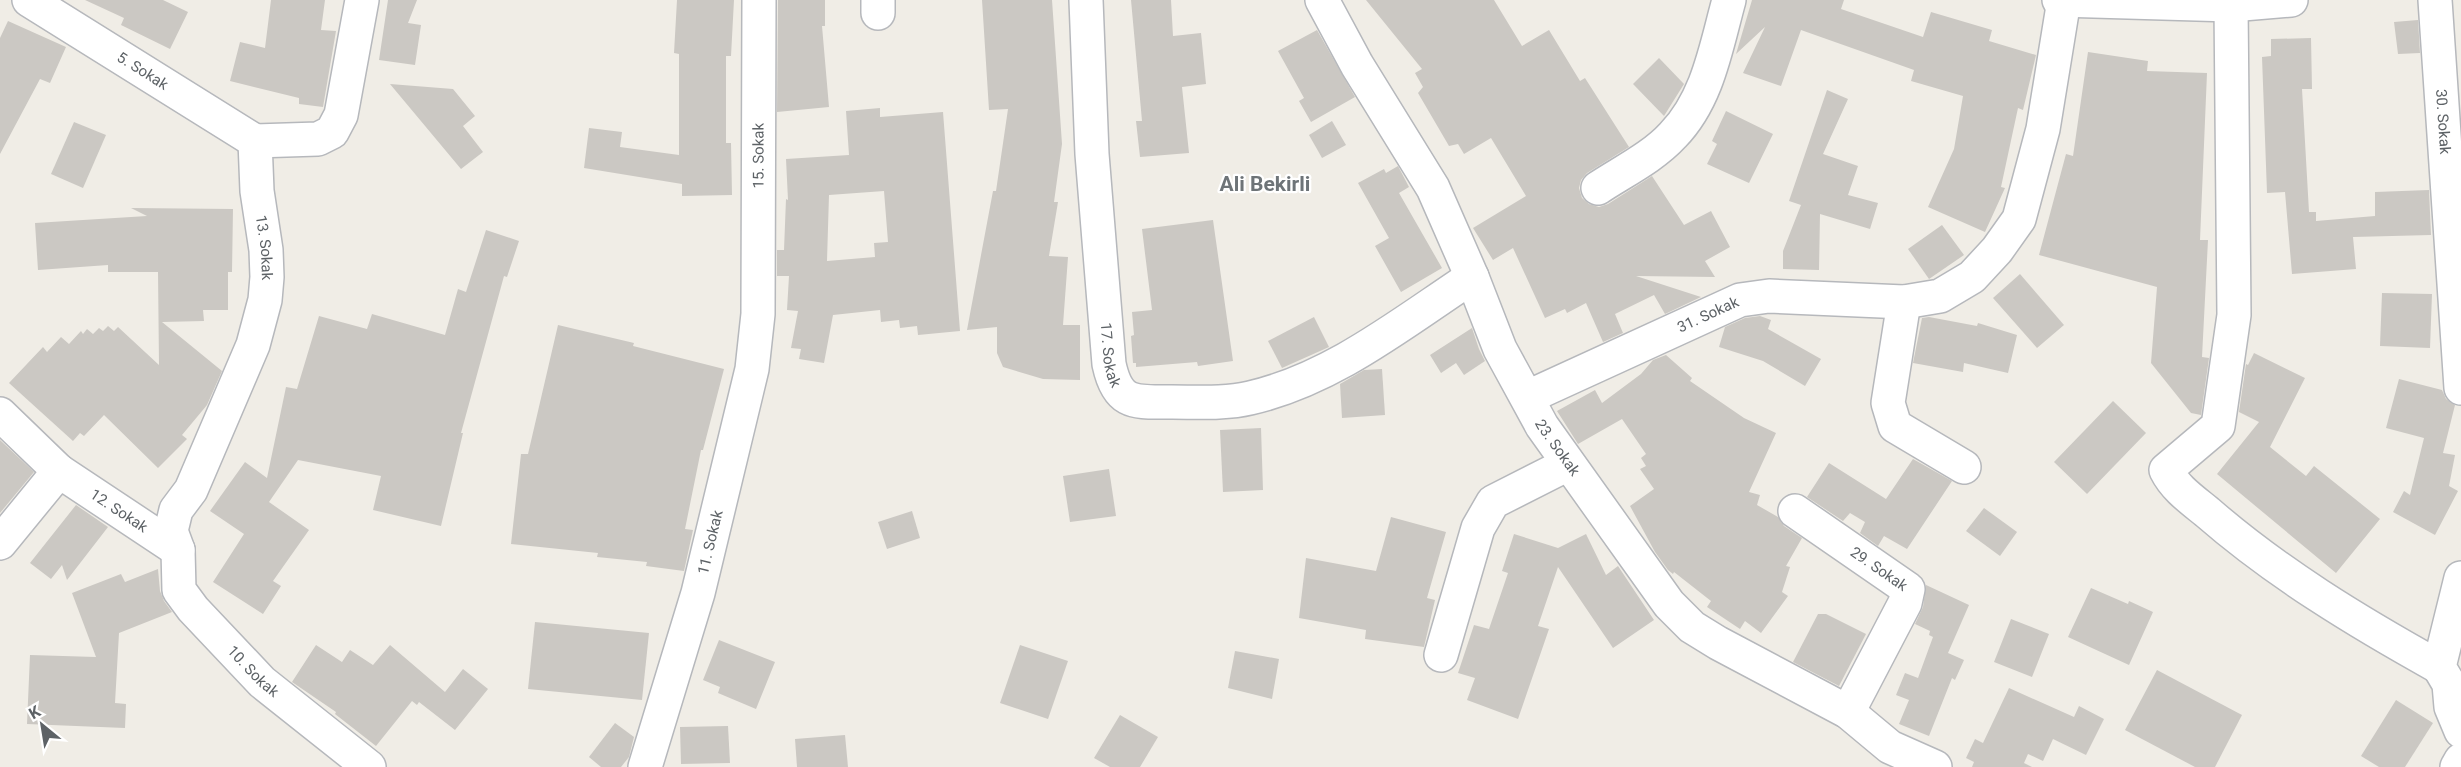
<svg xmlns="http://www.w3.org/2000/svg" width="2461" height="767" viewBox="0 0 2461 767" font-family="Roboto,sans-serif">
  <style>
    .building { fill: #cbc8c3; fill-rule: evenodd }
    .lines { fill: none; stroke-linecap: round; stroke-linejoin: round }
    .minor-casing { stroke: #b6b8bc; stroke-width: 36 }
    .minor { stroke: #fff; stroke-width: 33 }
    .labels { text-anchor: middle; stroke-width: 4.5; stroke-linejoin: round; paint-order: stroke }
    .street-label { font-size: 15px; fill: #5d6266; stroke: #fff }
    .district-label { font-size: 21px; font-weight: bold; fill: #6e7478; stroke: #fff }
  </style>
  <rect width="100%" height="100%" fill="#f0ede6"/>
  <!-- building -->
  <g class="building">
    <path d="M 85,0 L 163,0 L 188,12 L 170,49 L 121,25 L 124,18 Z"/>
    <path d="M 271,0 L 325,0 L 321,30 L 336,31 L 323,107 L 299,104 L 299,98 L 230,81 L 240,42 L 265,48 Z"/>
    <path d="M 388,0 L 417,0 L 408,23 L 421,25 L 415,65 L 379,60 Z"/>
    <path d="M 677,0 L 734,0 L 731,56 L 726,56 L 726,143 L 731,143 L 732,195 L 682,196 L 682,184 L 584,168 L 589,128 L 622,132 L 620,147 L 679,155 L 679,54 L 674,53 Z"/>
    <path d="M 778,0 L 825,0 L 825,26 L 822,26 L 829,107 L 777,112 Z"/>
    <path d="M 982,0 L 1052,0 L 1062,144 L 1054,202 L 1058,202 L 1049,256 L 1068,257 L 1063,325 L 1080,325 L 1080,380 L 1043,379 L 1003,367 L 997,353 L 997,327 L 967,330 L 993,191 L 996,191 L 1008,109 L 989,110 Z"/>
    <path d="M 1131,0 L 1171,0 L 1173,36 L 1201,33 L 1206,84 L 1182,87 L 1189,153 L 1140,157 L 1136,121 L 1142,121 Z"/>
    <path d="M 1366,0 L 1494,0 L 1522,46 L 1549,30 L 1580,81 L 1585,78 L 1629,147 L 1587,173 L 1581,180 L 1579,188 L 1582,198 L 1589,204 L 1599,207 L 1608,204 L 1652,176 L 1684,225 L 1711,211 L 1730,247 L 1705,261 L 1715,277 L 1636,276 L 1701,297 L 1665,314 L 1654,295 L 1615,314 L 1623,333 L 1603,342 L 1586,303 L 1567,313 L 1565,309 L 1545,318 L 1513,248 L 1493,260 L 1473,228 L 1526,196 L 1491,138 L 1464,154 L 1458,144 L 1449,146 L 1418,93 L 1423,87 L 1415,73 L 1422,69 Z"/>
    <path d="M 1752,0 L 1844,0 L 1841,9 L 1923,37 L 1931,12 L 1992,30 L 1989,41 L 2036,55 L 2023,110 L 2018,108 L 2001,187 L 2005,188 L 1985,232 L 1928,207 L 1954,149 L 1963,96 L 1911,81 L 1914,70 L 1801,30 L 1781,86 L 1743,73 L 1765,27 L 1736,54 Z"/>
    <path d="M 2418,20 L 2420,53 L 2398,54 L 2394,22 Z"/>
    <path d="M 8,21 L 66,47 L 50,83 L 40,79 L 0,154 L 0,38 Z"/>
    <path d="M 1317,30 L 1355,97 L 1311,122 L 1299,101 L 1304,98 L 1278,51 Z"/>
    <path d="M 2311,38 L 2312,89 L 2302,89 L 2309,212 L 2316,212 L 2316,221 L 2375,216 L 2375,192 L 2429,190 L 2431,235 L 2353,237 L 2356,269 L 2292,274 L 2285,192 L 2267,193 L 2262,57 L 2271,56 L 2271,39 Z"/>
    <path d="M 2088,52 L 2148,61 L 2147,71 L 2207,73 L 2200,240 L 2208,240 L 2202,357 L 2209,358 L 2201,415 L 2191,413 L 2151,363 L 2157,287 L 2039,255 L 2066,154 L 2073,156 Z"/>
    <path d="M 1659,58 L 1684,84 L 1664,116 L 1633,84 Z"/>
    <path d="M 390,84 L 453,89 L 475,116 L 463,126 L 483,152 L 461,169 Z"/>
    <path d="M 1827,90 L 1848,99 L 1823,154 L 1858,166 L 1848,195 L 1878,203 L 1870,229 L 1820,214 L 1819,270 L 1783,269 L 1783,251 L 1801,205 L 1789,201 Z"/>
    <path d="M 880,108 L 880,117 L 943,112 L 960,331 L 918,335 L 917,326 L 900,328 L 899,320 L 881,322 L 880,310 L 833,315 L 824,363 L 799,359 L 801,349 L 791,348 L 798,311 L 787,310 L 789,276 L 777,276 L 777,250 L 784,250 L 786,199 L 788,200 L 786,159 L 849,155 L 846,111 ZM 884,191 L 888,242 L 874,243 L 875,257 L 827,261 L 829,195 Z"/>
    <path d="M 1726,111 L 1773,134 L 1749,183 L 1707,164 L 1717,144 L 1712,141 Z"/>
    <path d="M 1332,121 L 1346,145 L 1322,158 L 1309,135 Z"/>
    <path d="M 74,122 L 106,135 L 83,188 L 51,174 Z"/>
    <path d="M 1398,166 L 1409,187 L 1399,193 L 1442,268 L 1401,292 L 1375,246 L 1389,238 L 1358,183 L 1384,169 L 1386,173 Z"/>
    <path d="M 131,208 L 233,209 L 232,272 L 228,272 L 228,310 L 203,310 L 204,321 L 162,322 L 222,371 L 207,405 L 182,435 L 187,439 L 158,468 L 104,415 L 84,436 L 80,433 L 73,441 L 9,383 L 43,347 L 47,352 L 61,337 L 69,344 L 81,331 L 83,334 L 87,329 L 93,334 L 99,328 L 103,331 L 108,326 L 114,331 L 118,327 L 159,365 L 158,272 L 108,272 L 108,265 L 38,270 L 35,223 L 147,216 Z"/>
    <path d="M 1213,220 L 1233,361 L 1198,366 L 1197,362 L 1136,367 L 1136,363 L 1133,363 L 1131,336 L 1134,335 L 1132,312 L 1152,310 L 1142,229 Z"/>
    <path d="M 1942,225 L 1964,255 L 1929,279 L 1908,249 Z"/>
    <path d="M 486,230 L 519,241 L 507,277 L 504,276 L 461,433 L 463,433 L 441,526 L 373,510 L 381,476 L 298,460 L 269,502 L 309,530 L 273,581 L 281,586 L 263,614 L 213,582 L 244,534 L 210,511 L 245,462 L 267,478 L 286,387 L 297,389 L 319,316 L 367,329 L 372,314 L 445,335 L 458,289 L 466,292 Z"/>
    <path d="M 2020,274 L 2064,325 L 2037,348 L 1993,298 Z"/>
    <path d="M 2382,293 L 2432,294 L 2430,348 L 2380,346 Z"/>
    <path d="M 1760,316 L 1771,320 L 1768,329 L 1821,359 L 1805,386 L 1763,361 L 1719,347 L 1725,327 L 1745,318 Z"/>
    <path d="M 1314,317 L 1329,347 L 1282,368 L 1268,341 Z"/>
    <path d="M 1929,317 L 1977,326 L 1978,323 L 2017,335 L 2008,373 L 1964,363 L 1963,372 L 1913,363 L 1922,318 Z"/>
    <path d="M 558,325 L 634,343 L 633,346 L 724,369 L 703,450 L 701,450 L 685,529 L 693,530 L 684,571 L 646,566 L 647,562 L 597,557 L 598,553 L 511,544 L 521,454 L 528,454 Z"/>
    <path d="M 1472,328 L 1479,349 L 1485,361 L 1464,375 L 1456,363 L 1441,373 L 1430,355 Z"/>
    <path d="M 2254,353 L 2305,378 L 2270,447 L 2306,476 L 2314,466 L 2380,519 L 2336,573 L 2217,474 L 2259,422 L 2239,412 L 2246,364 L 2248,365 Z"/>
    <path d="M 1666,355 L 1692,378 L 1690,381 L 1744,418 L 1776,433 L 1749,492 L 1760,495 L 1757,505 L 1778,517 L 1784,526 L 1802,538 L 1786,566 L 1790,567 L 1782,592 L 1788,596 L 1761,633 L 1745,621 L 1740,629 L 1707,607 L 1711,601 L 1674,572 L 1673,574 L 1668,570 L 1655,552 L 1630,506 L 1654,489 L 1640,469 L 1646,466 L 1641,458 L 1646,454 L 1622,419 L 1578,444 L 1557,411 L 1595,390 L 1602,403 L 1641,374 L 1653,360 Z"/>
    <path d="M 1382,369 L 1385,415 L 1342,418 L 1340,384 L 1364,370 Z"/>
    <path d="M 2399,379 L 2442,390 L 2446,399 L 2455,405 L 2443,453 L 2455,455 L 2449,486 L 2458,491 L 2435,535 L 2393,512 L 2404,491 L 2410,495 L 2424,438 L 2386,428 Z"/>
    <path d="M 2113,401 L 2146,433 L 2087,494 L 2054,462 Z"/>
    <path d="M 1261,428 L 1263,490 L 1223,492 L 1220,430 Z"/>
    <path d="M 0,440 L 34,472 L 0,513 Z"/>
    <path d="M 1913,459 L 1952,481 L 1907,549 L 1884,536 L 1878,546 L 1860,533 L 1865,522 L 1850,513 L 1843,521 L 1807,497 L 1829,463 L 1886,499 Z"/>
    <path d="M 1109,469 L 1116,516 L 1070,522 L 1063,476 Z"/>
    <path d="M 76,505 L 108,527 L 67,580 L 62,565 L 51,579 L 30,563 Z"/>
    <path d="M 1984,508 L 2017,532 L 2000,556 L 1966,531 Z"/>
    <path d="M 912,511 L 920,538 L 887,549 L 878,522 Z"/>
    <path d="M 1391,517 L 1446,532 L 1427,598 L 1435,600 L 1424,647 L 1365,639 L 1366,630 L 1299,618 L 1306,558 L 1376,571 Z"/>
    <path d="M 1514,534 L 1558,548 L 1586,534 L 1606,575 L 1618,566 L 1654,620 L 1613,648 L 1558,567 L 1538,626 L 1549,629 L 1518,719 L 1467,700 L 1475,678 L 1458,673 L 1474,625 L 1489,629 L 1508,573 L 1502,571 Z"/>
    <path d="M 158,569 L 160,591 L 164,601 L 172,612 L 119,633 L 115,703 L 126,704 L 125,728 L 27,724 L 30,655 L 96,657 L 72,593 L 121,574 L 125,582 Z"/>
    <path d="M 1926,585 L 1969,605 L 1948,653 L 1964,660 L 1955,680 L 1952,678 L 1929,736 L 1899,724 L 1909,700 L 1896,695 L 1905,673 L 1918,678 L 1933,637 L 1929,635 L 1930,631 L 1915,624 L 1923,607 Z"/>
    <path d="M 2091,588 L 2128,604 L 2129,601 L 2153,612 L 2129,665 L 2068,637 Z"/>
    <path d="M 1818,614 L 1826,614 L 1866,634 L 1839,686 L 1793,662 Z"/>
    <path d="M 2011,619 L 2049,634 L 2032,677 L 1994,662 Z"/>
    <path d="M 535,622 L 649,633 L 642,700 L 528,689 Z"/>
    <path d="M 719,640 L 775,662 L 756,709 L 718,693 L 720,687 L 703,680 Z"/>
    <path d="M 316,645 L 342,662 L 350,650 L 373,665 L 390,645 L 445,692 L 463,669 L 488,689 L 455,730 L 419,702 L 417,705 L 412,701 L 376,746 L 335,714 L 336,712 L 292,682 Z"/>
    <path d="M 1020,645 L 1068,661 L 1048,719 L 1000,703 Z"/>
    <path d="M 1235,651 L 1279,659 L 1272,699 L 1228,688 Z"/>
    <path d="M 2157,670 L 2242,715 L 2215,767 L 2195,767 L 2125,730 Z"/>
    <path d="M 2009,688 L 2074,717 L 2079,706 L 2104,719 L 2086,755 L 2053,739 L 2043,761 L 2028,754 L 2024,763 L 2032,767 L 1972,767 L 1974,762 L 1966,758 L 1975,739 L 1983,743 Z"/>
    <path d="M 2396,700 L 2433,723 L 2405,767 L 2379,767 L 2361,756 Z"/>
    <path d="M 1120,715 L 1158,737 L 1140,767 L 1110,767 L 1094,758 Z"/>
    <path d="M 615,723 L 634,737 L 629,757 L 621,767 L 601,767 L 589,757 Z"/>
    <path d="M 728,726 L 730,763 L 681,764 L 680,727 Z"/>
    <path d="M 845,735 L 848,767 L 797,767 L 795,739 Z"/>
  </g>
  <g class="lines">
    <!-- minor casing -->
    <g class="minor-casing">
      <g id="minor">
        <path id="s1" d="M 29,0 L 255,141"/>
        <path id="s2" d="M 362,0 L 341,115 L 332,132 L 318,139 L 255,141 L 257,191 L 266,250 L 267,277 L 265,300 L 253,345 L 191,490 L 176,510 L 171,531 L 178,550 L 179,590 L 193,609 L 262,682 L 369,767"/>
        <path d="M 878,0 L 878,13"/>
        <path id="s3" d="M 1086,0 L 1092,154 L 1109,364 C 1118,406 1135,402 1172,402 C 1197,402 1225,404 1250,398 C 1333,379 1402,323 1472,277"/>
        <path id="s4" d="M 1322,0 L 1357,65 L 1433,188 L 1472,277 L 1500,349 L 1542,426 L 1669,604 L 1692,627 L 1718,643 L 1848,712 L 1890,747 L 1935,767"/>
        <path d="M 2059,0 L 2231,5 L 2291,0"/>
        <path id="s5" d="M 2435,0 L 2461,388"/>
        <path d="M 2231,5 L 2234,315 L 2218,426 L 2166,470 C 2175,488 2191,499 2207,512 C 2277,573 2358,622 2439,667"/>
        <path d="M 1598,188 C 1622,172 1653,157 1673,135 C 1708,99 1716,47 1729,0"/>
        <path d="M 1904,302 L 1888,403 L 1895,426 L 1964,467"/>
        <path id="s6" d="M 1528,397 L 1740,300 L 1769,296 L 1904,302 L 1940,296 L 1972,277 L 1997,250 L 2019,219 L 2043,129 L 2064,0"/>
        <path d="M 0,414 L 59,471"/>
        <path id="s7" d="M 1795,511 L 1908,589 L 1905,603 L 1848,712"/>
        <path id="s8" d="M 0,543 L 59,471 L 178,550"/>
        <path d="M 2461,578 L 2439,667 L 2449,684 L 2451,707 L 2461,731"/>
        <path d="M 1441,655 L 1478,528 L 1493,502 L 1568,464"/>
        <path id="s9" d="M 645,767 L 698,593 L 752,369 L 758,314 L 759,0"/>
        <path d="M 2457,767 L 2461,760"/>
      </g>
    </g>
    <!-- minor -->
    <use href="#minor" class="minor"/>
  </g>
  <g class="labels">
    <!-- street labels -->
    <g class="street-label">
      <text dy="5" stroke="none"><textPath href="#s1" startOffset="134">5. Sokak</textPath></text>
      <text dy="5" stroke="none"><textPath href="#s5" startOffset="122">30. Sokak</textPath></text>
      <text dy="5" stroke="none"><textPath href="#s9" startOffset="626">15. Sokak</textPath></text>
      <text dy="5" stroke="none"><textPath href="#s2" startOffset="322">13. Sokak</textPath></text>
      <text dy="5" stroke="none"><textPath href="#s6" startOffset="198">31. Sokak</textPath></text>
      <text dy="5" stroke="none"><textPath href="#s3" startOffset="356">17. Sokak</textPath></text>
      <text dy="5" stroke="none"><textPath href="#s4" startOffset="507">23. Sokak</textPath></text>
      <text dy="5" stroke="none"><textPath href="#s8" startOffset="165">12. Sokak</textPath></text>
      <text dy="5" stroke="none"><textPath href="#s9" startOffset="234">11. Sokak</textPath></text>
      <text dy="5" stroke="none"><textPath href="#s7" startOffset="102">29. Sokak</textPath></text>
      <text dy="5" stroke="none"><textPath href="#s2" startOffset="796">10. Sokak</textPath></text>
    </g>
    <!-- district labels -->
    <g class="district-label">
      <text x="1265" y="191">Ali Bekirli</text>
    </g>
  </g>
  <!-- north arrow -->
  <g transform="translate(42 725) rotate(330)" stroke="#ffffff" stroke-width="4.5" paint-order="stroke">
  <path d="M0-4.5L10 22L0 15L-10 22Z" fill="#5d6266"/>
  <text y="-9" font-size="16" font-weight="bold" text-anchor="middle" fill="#5d6266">K</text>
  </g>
</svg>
